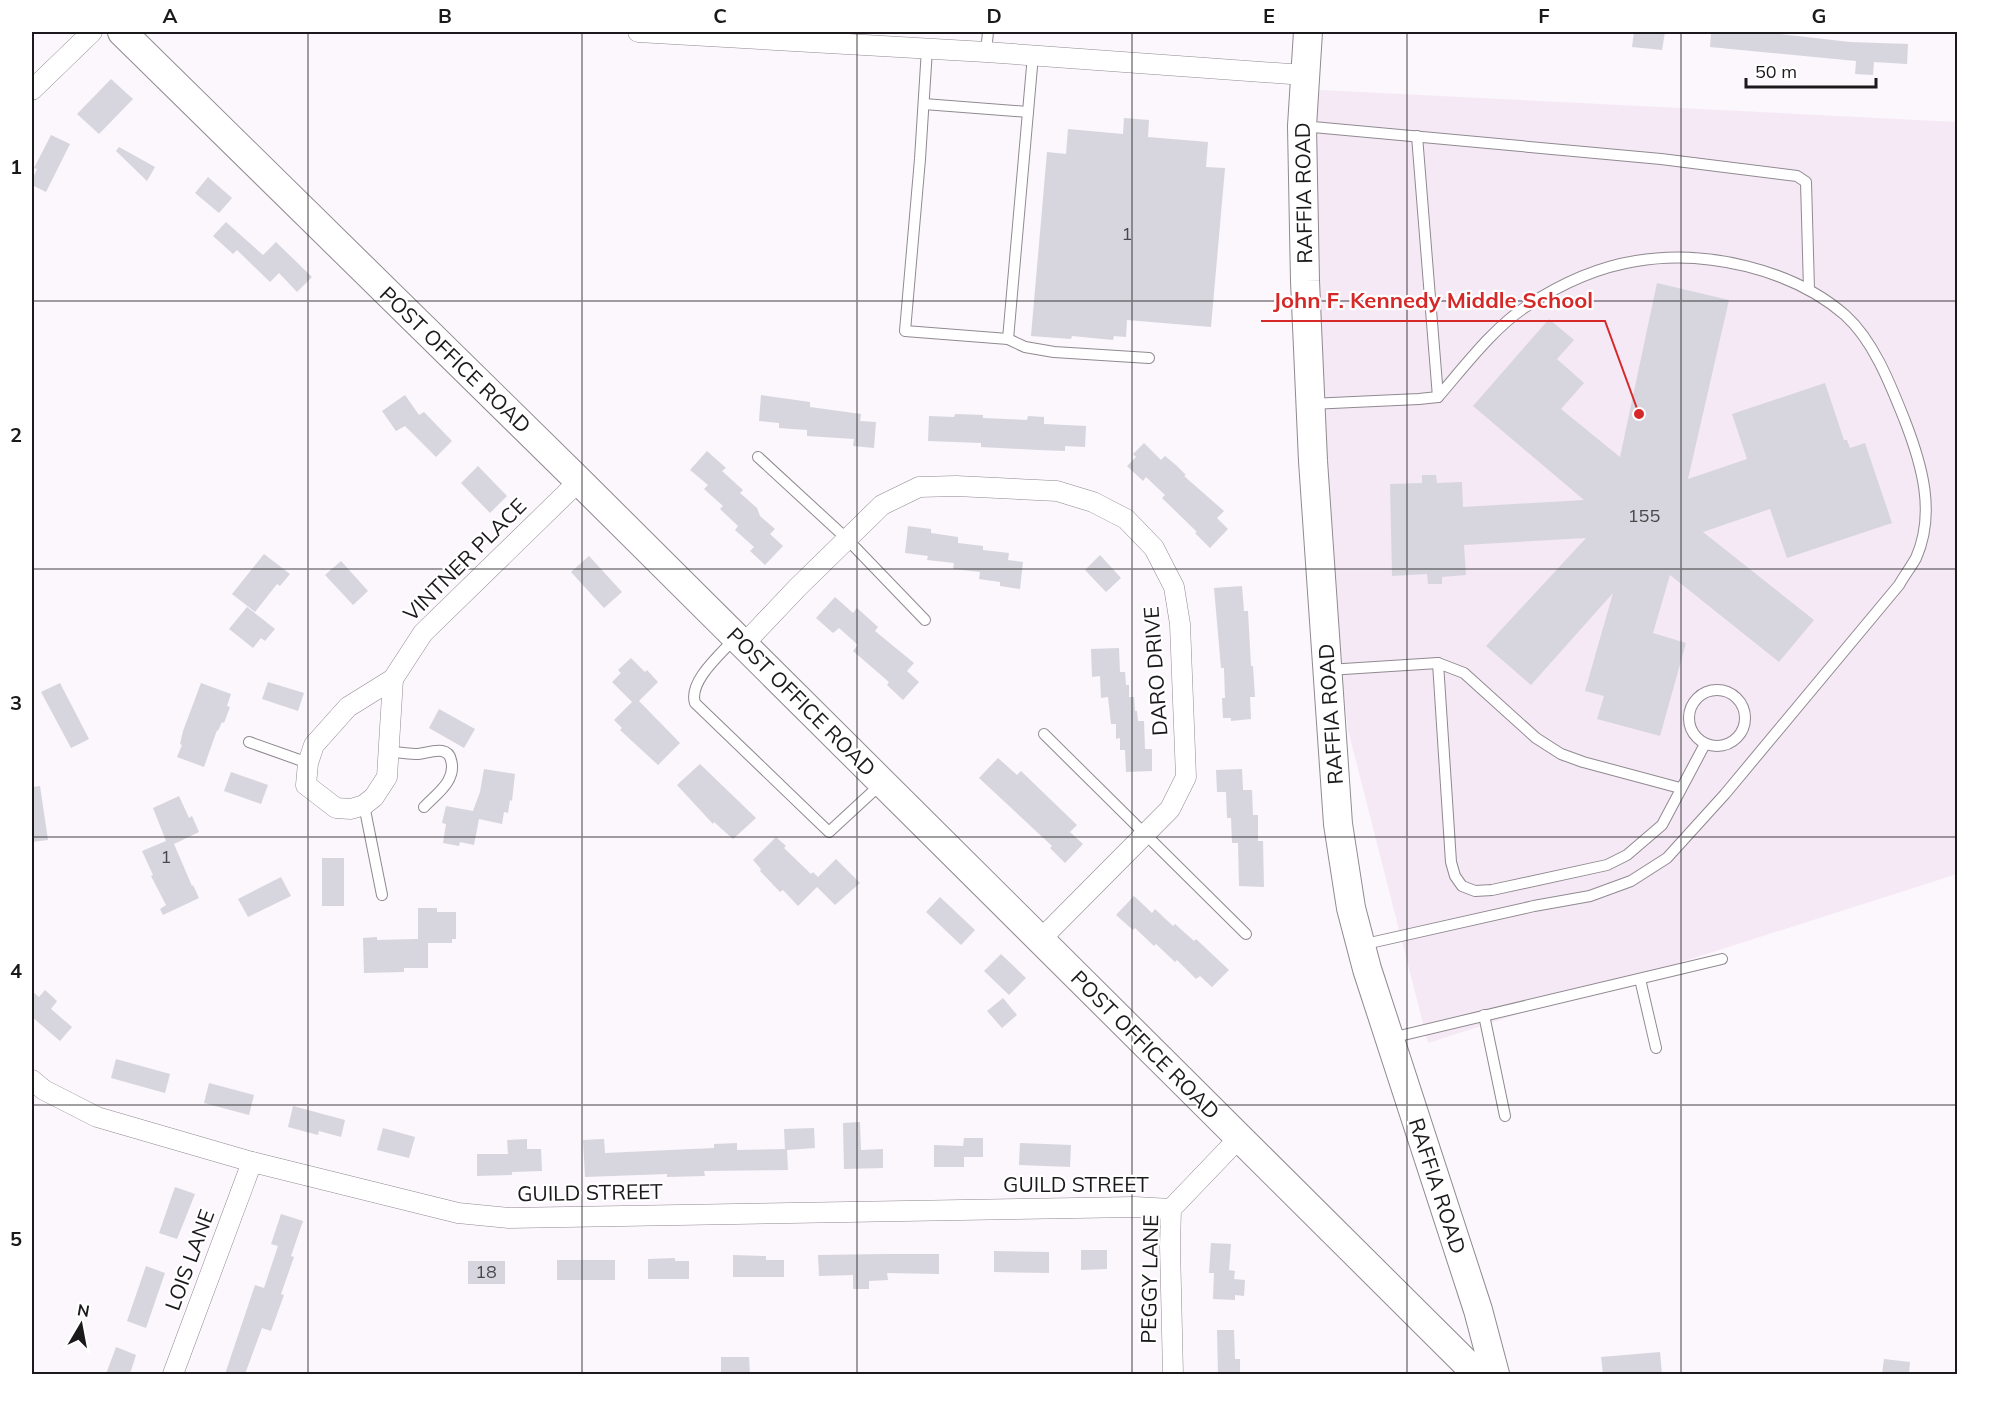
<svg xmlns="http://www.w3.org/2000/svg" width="1989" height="1406" viewBox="0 0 1989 1406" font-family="Mulish,sans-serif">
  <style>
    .built { fill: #f5e9f5 }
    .building { fill: #d7d6de }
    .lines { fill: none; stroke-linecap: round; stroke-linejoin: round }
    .lane-casing { stroke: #908a90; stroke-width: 12 }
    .street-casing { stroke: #908a90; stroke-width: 21 }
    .secondary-casing { stroke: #908a90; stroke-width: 30 }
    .lane { stroke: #fff; stroke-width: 10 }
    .street { stroke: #fff; stroke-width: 20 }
    .secondary { stroke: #fff; stroke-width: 28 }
    .grid { fill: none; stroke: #1b191b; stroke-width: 1.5; stroke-opacity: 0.55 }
    .labels { text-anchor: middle; stroke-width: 4.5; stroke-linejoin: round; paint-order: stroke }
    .number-label { font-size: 18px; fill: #4a484c }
    .street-label { font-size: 21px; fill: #1b191b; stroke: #fff }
    .leader { fill: none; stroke: #d62828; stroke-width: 2 }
    .callout-dot { fill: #d62828; stroke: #fff; stroke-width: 2 }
    .callout-label { font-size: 22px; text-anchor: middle; font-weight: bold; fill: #d62828; stroke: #fff; stroke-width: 4.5; stroke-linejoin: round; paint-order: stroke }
    .neatline { fill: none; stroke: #1b191b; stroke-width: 2 }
    .grid-label { font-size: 20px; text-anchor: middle; font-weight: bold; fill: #1b191b }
  </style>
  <rect width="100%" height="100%" fill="#fcf6fd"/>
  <!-- built -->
  <path class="built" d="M 1300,89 L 1957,122 L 1957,874 L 1428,1043 L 1348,730 L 1331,578 Z"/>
  <!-- building -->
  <g class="building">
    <path d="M 1634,32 L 1665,32 L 1662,50 L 1632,47 Z"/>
    <path d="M 1711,32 L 1761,34 L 1762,32 L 1850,42 L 1908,44 L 1907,64 L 1874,62 L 1873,75 L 1855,74 L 1856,61 L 1710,47 Z"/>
    <path d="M 111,79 L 133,99 L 99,134 L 77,114 Z"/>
    <path d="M 1124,118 L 1149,120 L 1148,137 L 1208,142 L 1206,167 L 1225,168 L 1211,327 L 1127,320 L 1126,337 L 1114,336 L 1113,340 L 1072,336 L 1071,339 L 1031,336 L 1047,152 L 1066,154 L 1068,129 L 1123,134 Z"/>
    <path d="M 51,135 L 70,144 L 46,192 L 32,185 L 32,180 L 37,169 L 34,168 Z"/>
    <path d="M 119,147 L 155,167 L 147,181 L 116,151 Z"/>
    <path d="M 208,177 L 232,198 L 219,213 L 195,193 Z"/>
    <path d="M 226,222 L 263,255 L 276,242 L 312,277 L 297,292 L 279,273 L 270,282 L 237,250 L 233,254 L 213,236 Z"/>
    <path d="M 1657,283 L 1729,300 L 1688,479 L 1747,459 L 1732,414 L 1825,383 L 1844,440 L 1847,440 L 1850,448 L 1865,443 L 1892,523 L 1787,558 L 1770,509 L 1703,532 L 1814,620 L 1779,662 L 1670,575 L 1653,633 L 1686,643 L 1660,736 L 1597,719 L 1604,696 L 1585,691 L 1613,593 L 1531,685 L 1486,646 L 1586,538 L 1464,545 L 1466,575 L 1442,577 L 1442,584 L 1428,584 L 1427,574 L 1392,576 L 1390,484 L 1422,483 L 1422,475 L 1436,475 L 1437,483 L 1462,482 L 1463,507 L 1584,500 L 1473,406 L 1549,319 L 1574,340 L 1557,359 L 1584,383 L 1561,409 L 1620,457 Z"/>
    <path d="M 405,395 L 419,415 L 424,412 L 452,441 L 436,457 L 405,426 L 396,431 L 382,411 Z"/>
    <path d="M 761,395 L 810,402 L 810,407 L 861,414 L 860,421 L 876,422 L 874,448 L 853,446 L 854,439 L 807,436 L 807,430 L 779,428 L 779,423 L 759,421 Z"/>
    <path d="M 955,414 L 983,415 L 983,418 L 1027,420 L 1028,416 L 1044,417 L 1044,424 L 1086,426 L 1085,447 L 1065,446 L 1065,451 L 1039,450 L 981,447 L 981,443 L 928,441 L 929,416 L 954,417 Z"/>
    <path d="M 1144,443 L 1161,460 L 1165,456 L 1177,466 L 1186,475 L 1184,476 L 1224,511 L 1217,518 L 1228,529 L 1210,548 L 1195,533 L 1197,532 L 1162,498 L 1165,495 L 1146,477 L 1143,481 L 1127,466 L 1136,457 L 1133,454 Z"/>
    <path d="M 707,451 L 726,468 L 722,471 L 743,490 L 740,493 L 757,508 L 760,516 L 775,529 L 770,534 L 783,546 L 765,565 L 750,551 L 754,547 L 735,530 L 738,526 L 720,509 L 723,506 L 704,489 L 708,485 L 690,470 Z"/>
    <path d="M 478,466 L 507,496 L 490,513 L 461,483 Z"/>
    <path d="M 908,526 L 931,529 L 931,533 L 958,537 L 958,543 L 983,546 L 983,550 L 1009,553 L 1008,560 L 1023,562 L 1020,589 L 1000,586 L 1000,582 L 979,579 L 980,572 L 953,569 L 954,563 L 927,560 L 928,556 L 905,553 Z"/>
    <path d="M 264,554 L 290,574 L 280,586 L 277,584 L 255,612 L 232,594 Z"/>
    <path d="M 1100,555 L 1121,578 L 1106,592 L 1085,570 Z"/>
    <path d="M 589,556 L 622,592 L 604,608 L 571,572 Z"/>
    <path d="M 341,561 L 368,591 L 353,605 L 325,575 Z"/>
    <path d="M 1242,586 L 1244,611 L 1248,611 L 1251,666 L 1253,666 L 1255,697 L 1250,697 L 1251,719 L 1231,721 L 1231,718 L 1223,718 L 1222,698 L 1225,698 L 1224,668 L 1221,668 L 1214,588 Z"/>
    <path d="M 835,597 L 853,613 L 857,608 L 878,627 L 875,631 L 914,663 L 907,671 L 919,682 L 903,700 L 887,685 L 889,682 L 853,651 L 858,645 L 839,628 L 833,633 L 816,618 Z"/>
    <path d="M 247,607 L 275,629 L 265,641 L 261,638 L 253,648 L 229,629 Z"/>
    <path d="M 1119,648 L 1120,672 L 1125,672 L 1126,685 L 1129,685 L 1129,697 L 1134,697 L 1135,711 L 1137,711 L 1138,721 L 1144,721 L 1145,749 L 1152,749 L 1152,771 L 1126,772 L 1125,750 L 1120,750 L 1120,738 L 1116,739 L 1116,724 L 1111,724 L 1108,697 L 1101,698 L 1100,676 L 1092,677 L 1091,649 Z"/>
    <path d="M 631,658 L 645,672 L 647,670 L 658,682 L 639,701 L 680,743 L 658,765 L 620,730 L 622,728 L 614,720 L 632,702 L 612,682 L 621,673 L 618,670 Z"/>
    <path d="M 268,682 L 304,693 L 298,711 L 262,699 Z"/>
    <path d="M 60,683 L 89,739 L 71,748 L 41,692 Z"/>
    <path d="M 201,683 L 231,694 L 227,706 L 230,707 L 224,723 L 222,722 L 218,731 L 217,730 L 204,767 L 177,757 L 182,745 L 180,744 L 183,731 Z"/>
    <path d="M 439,709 L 475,729 L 464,748 L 429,728 Z"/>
    <path d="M 998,758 L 1017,775 L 1021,771 L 1077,825 L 1070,832 L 1083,844 L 1065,863 L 1050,848 L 1052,846 L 979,778 Z"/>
    <path d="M 700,764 L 756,818 L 733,839 L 714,822 L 713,824 L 677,785 Z"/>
    <path d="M 484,769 L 515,774 L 512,801 L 510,800 L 508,813 L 504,812 L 502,824 L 479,819 L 474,845 L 460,842 L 459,846 L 443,843 L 446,824 L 442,823 L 446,806 L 473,811 L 480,792 Z"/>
    <path d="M 1242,769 L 1243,790 L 1252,790 L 1253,815 L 1258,815 L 1258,841 L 1263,841 L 1264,887 L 1239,886 L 1238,843 L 1232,843 L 1231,818 L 1227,818 L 1226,792 L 1217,792 L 1216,770 Z"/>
    <path d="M 231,772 L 268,785 L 261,804 L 224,791 Z"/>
    <path d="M 40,786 L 48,840 L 32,842 L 32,787 Z"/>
    <path d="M 179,796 L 189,818 L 192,816 L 199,832 L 174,844 L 192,886 L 193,885 L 199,898 L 163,915 L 160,909 L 166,905 L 151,876 L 153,875 L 142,851 L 166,841 L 153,808 Z"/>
    <path d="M 776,837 L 786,846 L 784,848 L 811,874 L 813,872 L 818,877 L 836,859 L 860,883 L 835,905 L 817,887 L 798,906 L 783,890 L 780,892 L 760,871 L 761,869 L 753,860 Z"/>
    <rect x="322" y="858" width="22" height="48"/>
    <path d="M 281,877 L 291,896 L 248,917 L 238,899 Z"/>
    <path d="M 1134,896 L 1152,913 L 1155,909 L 1173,926 L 1175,924 L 1194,941 L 1196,939 L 1229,970 L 1212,987 L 1200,976 L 1196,979 L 1177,960 L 1175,962 L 1156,944 L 1154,946 L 1135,928 L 1133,930 L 1116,915 Z"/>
    <path d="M 940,897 L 975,930 L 961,945 L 926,912 Z"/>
    <path d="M 418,908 L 437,908 L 437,912 L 456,912 L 456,939 L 452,939 L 452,943 L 428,943 L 428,968 L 404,968 L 404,972 L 364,973 L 363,938 L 377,937 L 377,940 L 418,939 Z"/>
    <path d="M 1001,954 L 1026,978 L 1009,995 L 984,971 Z"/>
    <path d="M 45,990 L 57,1001 L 51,1009 L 72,1027 L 60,1041 L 32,1017 L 32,991 L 39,997 Z"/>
    <path d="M 1003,998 L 1017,1015 L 1002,1028 L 987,1011 Z"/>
    <path d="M 116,1059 L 170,1074 L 165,1093 L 111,1078 Z"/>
    <path d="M 209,1083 L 254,1095 L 249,1115 L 204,1103 Z"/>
    <path d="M 293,1106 L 345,1120 L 341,1137 L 319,1131 L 318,1135 L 288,1127 Z"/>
    <path d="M 860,1122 L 861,1150 L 883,1149 L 883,1168 L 844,1169 L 843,1123 Z"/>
    <path d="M 383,1128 L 415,1137 L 409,1158 L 377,1150 Z"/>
    <path d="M 814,1128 L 815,1148 L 787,1150 L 788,1170 L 704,1171 L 705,1176 L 667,1177 L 667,1174 L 585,1177 L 583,1140 L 604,1139 L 605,1153 L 714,1148 L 714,1144 L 737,1143 L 737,1150 L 785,1149 L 784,1129 Z"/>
    <path d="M 964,1138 L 983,1138 L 983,1157 L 964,1157 L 964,1167 L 934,1167 L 934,1145 L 963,1146 Z"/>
    <path d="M 527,1139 L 527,1149 L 541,1149 L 542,1171 L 512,1172 L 512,1175 L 477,1176 L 477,1154 L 508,1154 L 507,1140 Z"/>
    <path d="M 1020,1143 L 1071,1145 L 1070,1167 L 1019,1165 Z"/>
    <path d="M 175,1187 L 195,1194 L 177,1239 L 159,1233 Z"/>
    <path d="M 281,1214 L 303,1221 L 291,1256 L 294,1257 L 281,1294 L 284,1295 L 271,1331 L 262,1328 L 245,1374 L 225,1374 L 255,1285 L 264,1288 L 278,1246 L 271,1244 Z"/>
    <path d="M 1211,1243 L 1231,1244 L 1229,1270 L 1235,1271 L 1234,1279 L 1245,1280 L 1244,1296 L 1235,1295 L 1235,1300 L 1213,1299 L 1214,1273 L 1209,1273 Z"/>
    <path d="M 1081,1250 L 1107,1250 L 1107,1269 L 1081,1270 Z"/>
    <path d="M 994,1251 L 1049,1252 L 1049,1273 L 994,1272 Z"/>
    <path d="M 887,1254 L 939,1254 L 939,1274 L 887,1273 L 888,1280 L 869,1281 L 869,1289 L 853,1289 L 853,1275 L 819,1276 L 818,1255 Z"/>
    <path d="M 733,1255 L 766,1256 L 766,1260 L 784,1260 L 784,1277 L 733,1277 Z"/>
    <path d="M 675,1258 L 675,1261 L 689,1261 L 689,1279 L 648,1279 L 648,1259 Z"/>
    <rect x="557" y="1260" width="58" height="20"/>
    <rect x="468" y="1261" width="37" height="23"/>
    <path d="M 146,1266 L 165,1273 L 146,1328 L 127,1321 Z"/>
    <path d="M 1217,1330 L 1234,1330 L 1235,1359 L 1240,1359 L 1240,1374 L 1218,1374 Z"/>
    <path d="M 116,1347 L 136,1355 L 130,1374 L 106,1374 Z"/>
    <path d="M 1660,1352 L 1662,1374 L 1603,1374 L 1601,1357 Z"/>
    <path d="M 721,1357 L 749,1357 L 750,1374 L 721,1374 Z"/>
    <path d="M 1884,1359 L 1910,1362 L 1909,1374 L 1882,1374 Z"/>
  </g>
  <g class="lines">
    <!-- lane casing -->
    <g class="lane-casing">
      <g id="lane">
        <path d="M 927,49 L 920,159 L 905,331 L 1008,339 L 1025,347 L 1054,352 L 1149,358"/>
        <path d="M 986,52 L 988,32"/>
        <path d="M 924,104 L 1028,112"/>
        <path d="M 1302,126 L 1661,159 L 1797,176 L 1806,182 L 1809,289"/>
        <path d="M 1417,136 L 1438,397"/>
        <path d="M 1008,339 L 1033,55"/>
        <path d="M 1310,404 L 1419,399 L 1438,397 C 1464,367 1494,327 1527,306 C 1559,285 1598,267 1636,261 C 1705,249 1792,269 1845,315 C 1874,341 1891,386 1905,421 C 1922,465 1936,513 1916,558 C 1911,567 1904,576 1899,585 L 1725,794 L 1667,858 L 1631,881 L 1590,896 L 1534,906 L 1361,945"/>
        <path d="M 758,457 L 847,539 L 925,620"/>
        <path d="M 736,637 C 722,653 688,681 695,703 L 829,832 L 881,784"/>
        <path d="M 1438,663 L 1451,862 L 1455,876 L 1462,886 L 1475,891 L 1492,890 L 1607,865 L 1627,855 L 1662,825 L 1705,744"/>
        <path d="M 1328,670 L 1438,663 L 1464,673 L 1536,738 L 1561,754 L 1583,762 L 1680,788"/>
        <circle cx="1717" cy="718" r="28"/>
        <path d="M 1044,734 L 1246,934"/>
        <path d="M 249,742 L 308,763"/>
        <path d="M 389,752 C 398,752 409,754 418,754 C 426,753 433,750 442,751 C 447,752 450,755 451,760 C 457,781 436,794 424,807"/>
        <path d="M 364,805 L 382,895"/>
        <path d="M 1640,979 L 1656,1048"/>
        <path d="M 1484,1015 L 1505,1116"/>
        <path d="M 1391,1038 L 1722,959"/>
      </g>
    </g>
    <!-- street casing -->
    <g class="street-casing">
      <g id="street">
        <path d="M 638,32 L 986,52 L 1304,75"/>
        <path d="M 32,90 L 92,32"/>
        <path d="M 744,644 L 798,587 L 882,505 L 919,487 L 956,486 L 1057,491 L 1093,502 L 1126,519 L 1154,548 L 1174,587 L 1180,624 L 1186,777 L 1170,809 L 1040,940"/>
        <path d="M 393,679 L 387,777 L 374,797 L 364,805 L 351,809 L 336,808 L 306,785 L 308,763 L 314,745 L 348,707 Z"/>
        <path d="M 393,679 L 423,633 L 579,481"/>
        <path d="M 32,1080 L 44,1090 L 97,1117 L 252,1162 L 458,1213 L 509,1218 L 1135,1207 L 1171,1209"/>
        <path d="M 173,1374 L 252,1162"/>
        <path d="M 1173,1374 L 1170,1246 L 1171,1209 L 1239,1138"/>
      </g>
    </g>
    <!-- secondary casing -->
    <g class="secondary-casing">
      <g id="secondary">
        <path d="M 122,32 L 579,481 L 1477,1374"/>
        <path d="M 1308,32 L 1302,126 L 1305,281 L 1313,461 L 1338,824 L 1351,908 L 1367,969 L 1478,1310 L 1495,1374"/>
      </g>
    </g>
    <!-- lane -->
    <use href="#lane" class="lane"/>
    <!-- street -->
    <use href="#street" class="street"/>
    <!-- secondary -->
    <use href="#secondary" class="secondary"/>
  </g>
  <!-- grid -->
  <path class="grid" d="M 308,32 L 308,1374M 582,32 L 582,1374M 857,32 L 857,1374M 1132,32 L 1132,1374M 1407,32 L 1407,1374M 1681,32 L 1681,1374M 32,301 L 1958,301M 32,569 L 1958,569M 32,837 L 1958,837M 32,1105 L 1958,1105"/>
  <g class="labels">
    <!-- number labels -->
    <g class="number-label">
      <text x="1127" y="240">1</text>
      <text x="1644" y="522">155</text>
      <text x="166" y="863">1</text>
      <text x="486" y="1278">18</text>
    </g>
    <!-- street labels -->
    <g class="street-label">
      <text transform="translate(1304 193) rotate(-91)" y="7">RAFFIA ROAD</text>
      <text transform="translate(455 360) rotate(44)" y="7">POST OFFICE ROAD</text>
      <text transform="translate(465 560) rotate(-45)" y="7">VINTNER PLACE</text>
      <text transform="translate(1156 671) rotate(-94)" y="7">DARO DRIVE</text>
      <text transform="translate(801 702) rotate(45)" y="7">POST OFFICE ROAD</text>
      <text transform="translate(1331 714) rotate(-94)" y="7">RAFFIA ROAD</text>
      <text transform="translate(1145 1045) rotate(45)" y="7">POST OFFICE ROAD</text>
      <text x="1076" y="1192">GUILD STREET</text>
      <text transform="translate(1437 1186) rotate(72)" y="7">RAFFIA ROAD</text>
      <text transform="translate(590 1193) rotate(-1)" y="7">GUILD STREET</text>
      <text transform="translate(190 1260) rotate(-70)" y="7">LOIS LANE</text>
      <text transform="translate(1150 1279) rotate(-89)" y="7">PEGGY LANE</text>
    </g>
  </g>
  <!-- callouts -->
  <path class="leader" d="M1639 414L1605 321H1261"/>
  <circle class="callout-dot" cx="1639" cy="414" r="6"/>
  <g class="callout-label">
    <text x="1433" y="308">John F. Kennedy Middle School</text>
  </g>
  <!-- border -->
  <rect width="1989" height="1406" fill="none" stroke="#ffffff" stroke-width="66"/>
  <!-- north arrow -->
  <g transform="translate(81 1325) rotate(10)" stroke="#ffffff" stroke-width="4.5" paint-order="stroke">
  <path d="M0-4.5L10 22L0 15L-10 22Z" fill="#1b191b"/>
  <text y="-9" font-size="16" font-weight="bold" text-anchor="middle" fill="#1b191b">N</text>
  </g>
  <!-- scale -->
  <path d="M1746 78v9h130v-9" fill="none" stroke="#1b191b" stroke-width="3"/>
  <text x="1755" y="78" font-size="18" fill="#1b191b" stroke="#ffffff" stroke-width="4.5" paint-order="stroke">50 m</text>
  <rect x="33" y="33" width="1923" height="1340" class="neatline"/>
  <g class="grid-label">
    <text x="170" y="23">A</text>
    <text x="445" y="23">B</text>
    <text x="720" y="23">C</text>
    <text x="994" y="23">D</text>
    <text x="1269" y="23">E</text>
    <text x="1544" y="23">F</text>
    <text x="1819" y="23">G</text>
    <text x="16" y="174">1</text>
    <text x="16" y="442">2</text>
    <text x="16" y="710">3</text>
    <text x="16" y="978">4</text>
    <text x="16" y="1246">5</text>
  </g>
</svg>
